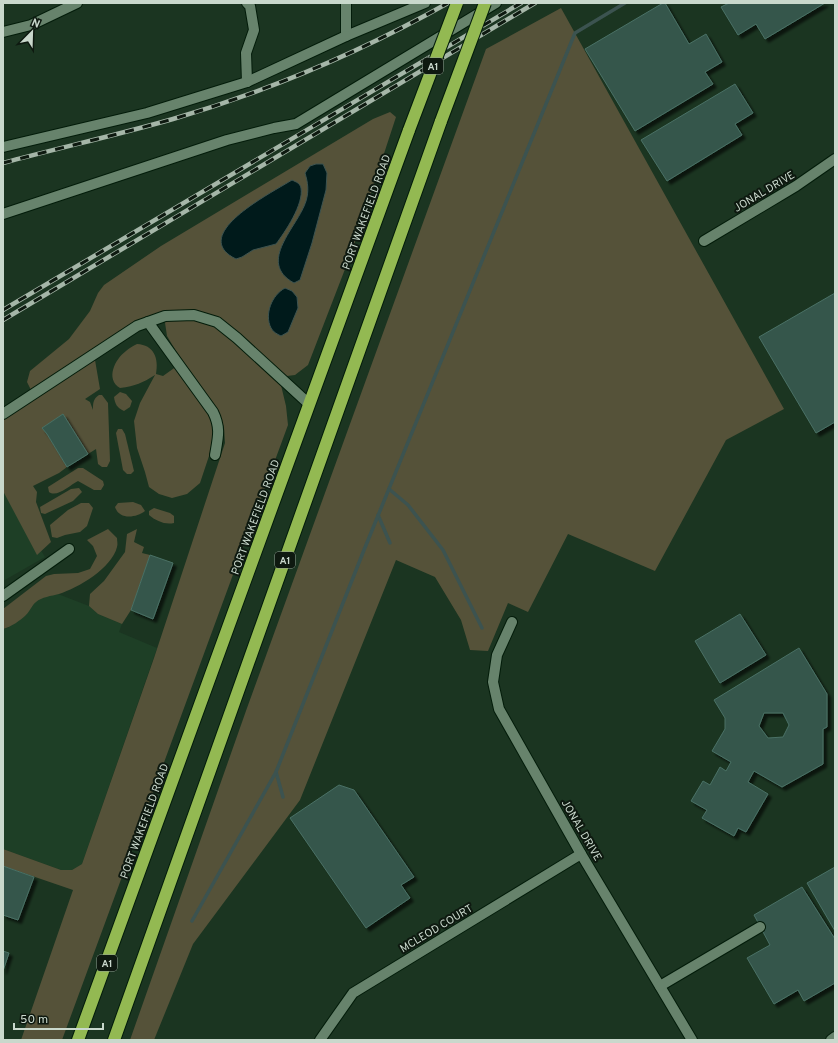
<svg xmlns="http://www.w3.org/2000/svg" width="838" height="1043" viewBox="0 0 838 1043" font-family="Overpass,sans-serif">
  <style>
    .built { fill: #1e3f26 }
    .green { fill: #555239 }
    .water { fill: #001a1b; stroke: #3c5350 }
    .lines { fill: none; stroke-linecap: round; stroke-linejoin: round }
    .stream { stroke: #3c5350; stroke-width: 3.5 }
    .building { fill: #35564c; stroke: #4a7165; fill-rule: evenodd; filter: url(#shadow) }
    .minor-casing { stroke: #031c0a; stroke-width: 12 }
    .highway-casing { stroke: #031c0a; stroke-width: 14 }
    .minor { stroke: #67836c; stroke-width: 10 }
    .highway { stroke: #93b952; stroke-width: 12 }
    .rail-casing { stroke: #a5b6a8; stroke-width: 4.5 }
    .rail { stroke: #0e1910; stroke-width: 3; stroke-dasharray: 9; stroke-linecap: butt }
    .highway-bridge-casing { stroke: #031c0a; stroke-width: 14; stroke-linecap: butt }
    .highway-bridge { stroke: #93b952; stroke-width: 12 }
    .labels { text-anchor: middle; stroke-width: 4; stroke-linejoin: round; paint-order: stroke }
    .shield { fill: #0e1910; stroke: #919f94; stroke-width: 1 }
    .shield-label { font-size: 10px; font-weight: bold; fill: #c9d8cc }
    .street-label { font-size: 11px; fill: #c9d8cc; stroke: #0e1910 }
  </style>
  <defs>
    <filter id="shadow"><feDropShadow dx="3.5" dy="3.5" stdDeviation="1" flood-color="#0009"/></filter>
  </defs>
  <rect width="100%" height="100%" fill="#1b3521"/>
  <!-- built -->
  <g class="built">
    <path d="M 3,488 L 45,557 L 3,581 Z"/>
    <path d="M 58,594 L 89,606 L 98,614 L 122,624 L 119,632 L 157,648 L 82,864 L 72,870 L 61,870 L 3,849 L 3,629 L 8,628 L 26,615 L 35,602 L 46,596 Z"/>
  </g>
  <!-- green -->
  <g class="green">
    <path d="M 561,8 L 784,409 L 726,440 L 655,571 L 568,534 L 528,612 L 508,603 L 488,651 L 470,650 L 461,620 L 435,577 L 396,560 L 300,800 L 193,944 L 154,1040 L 130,1040 L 247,708 L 486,49 Z"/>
    <path d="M 390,112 L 396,117 L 352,251 L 308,365 L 295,375 L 279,377 L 286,406 L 288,425 L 62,1040 L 21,1040 L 73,890 L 3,866 L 3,849 L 61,870 L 72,870 L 82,864 L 154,658 L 225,443 L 224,428 L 219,412 L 176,351 L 167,336 L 164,316 L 137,326 L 33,394 L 27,382 L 30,371 L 69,339 L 90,311 L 98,293 L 104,285 L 161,246 L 373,119 Z"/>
    <path d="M 137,344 C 154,345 159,358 156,374 L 163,376 L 177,366 L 210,416 L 214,429 L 210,453 L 200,483 L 187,494 L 172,498 L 159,494 L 149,487 L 145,472 L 137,448 L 134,421 L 140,403 L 155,375 C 142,383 136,386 120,388 C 105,379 115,359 126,351 C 129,348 133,346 137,344 Z"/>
    <path d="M 95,360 L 100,389 L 85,399 L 90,402 L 93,410 C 93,403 93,399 99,395 L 102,395 L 108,403 L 110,461 L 107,467 L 102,467 L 98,464 L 96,449 L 88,454 L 63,414 L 42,428 L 47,434 L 67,467 L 59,473 L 33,486 L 37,492 L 36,502 L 51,542 L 37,555 L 3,491 L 3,418 Z"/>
    <path d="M 120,392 L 126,394 L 132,401 L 130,407 L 124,411 C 117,408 115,404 114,397 Z"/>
    <path d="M 118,429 L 122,429 L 125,434 L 134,471 L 131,474 L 127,474 L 123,470 L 116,433 Z"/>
    <path d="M 78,468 L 83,468 L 103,481 L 104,485 L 101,490 L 94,490 L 78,481 C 70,485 57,498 49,492 L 48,487 Z"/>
    <path d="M 79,488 L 82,492 L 73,501 L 45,514 L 41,513 L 40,507 L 71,489 Z"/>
    <path d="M 133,502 L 141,505 L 145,511 C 136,518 119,520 115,507 L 118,503 Z"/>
    <path d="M 81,503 L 89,503 L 93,508 L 87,526 L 80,532 L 65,535 L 57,538 L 52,537 L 50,525 L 68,510 Z"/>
    <path d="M 154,508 L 170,513 L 174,516 L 174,523 C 165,525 156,521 149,515 L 149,511 Z"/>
    <path d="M 108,529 L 117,538 C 117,541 118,544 117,547 C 112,568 78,588 59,594 C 51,596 42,597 36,602 C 32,605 30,611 26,615 C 21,620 11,627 3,629 L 3,609 L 46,576 L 54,574 L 78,573 L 90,569 L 97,556 L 93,546 L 87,540 Z"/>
    <path d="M 137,529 L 134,542 L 144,547 L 142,553 L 150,555 L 131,610 L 122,624 L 98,614 L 89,606 L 90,594 L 104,581 L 125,552 L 127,534 Z"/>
  </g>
  <!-- water -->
  <g class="water">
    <path d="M 316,164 L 323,164 L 327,173 L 326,190 L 312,243 L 300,280 L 294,283 C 256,262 298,227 306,201 C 309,191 308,183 305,173 L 310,166 Z"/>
    <path d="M 292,180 C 296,182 300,183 301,188 C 304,204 285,232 276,244 L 253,250 L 242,257 L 236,259 C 187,235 273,192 292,180 Z"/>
    <path d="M 285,288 L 292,291 L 297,297 L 298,308 L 288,332 L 281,336 C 277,334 273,332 271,328 C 264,314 272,295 285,288 Z"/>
  </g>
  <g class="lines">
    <!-- stream -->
    <g class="stream">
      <path d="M 389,489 L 408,505 L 443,550 L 482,628"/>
      <path d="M 378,515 L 390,543"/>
      <path d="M 276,772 L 283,797"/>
      <path d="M 192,921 L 276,772 L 364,550 L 575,33 L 625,3"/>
    </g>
  </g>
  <!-- building -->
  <g class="building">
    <path d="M 663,3 L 665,3 L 689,44 L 706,34 L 722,62 L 705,72 L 713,84 L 635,131 L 585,49 Z"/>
    <path d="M 729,3 L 825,3 L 765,39 L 756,24 L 738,35 L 721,7 Z"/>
    <path d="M 735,84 L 753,113 L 735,124 L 742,135 L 667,181 L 641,140 Z"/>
    <path d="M 835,293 L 835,422 L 816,433 L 759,337 Z"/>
    <path d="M 63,414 L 88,454 L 67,467 L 47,434 L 42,428 Z"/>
    <path d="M 150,555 L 173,563 L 153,619 L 131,610 Z"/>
    <path d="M 740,614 L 766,655 L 720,683 L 695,641 Z"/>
    <path d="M 799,648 L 827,694 L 827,727 L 823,729 L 823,764 L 782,787 L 754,771 L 748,782 L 768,794 L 746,832 L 738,828 L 734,836 L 702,818 L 707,810 L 691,801 L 703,781 L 710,785 L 720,767 L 726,771 L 731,762 L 712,751 L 725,729 L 725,718 L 714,700 ZM 764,713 L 783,713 L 789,725 L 783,737 L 768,738 L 759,726 Z"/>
    <path d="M 339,785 L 354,790 L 414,877 L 401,885 L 410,898 L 366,928 L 290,818 Z"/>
    <path d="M 3,866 L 34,877 L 18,920 L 3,915 Z"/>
    <path d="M 835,867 L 835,931 L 807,883 Z"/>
    <path d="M 802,887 L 835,939 L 835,983 L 804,1001 L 798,990 L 774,1004 L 747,958 L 770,945 L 754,915 Z"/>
    <path d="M 3,951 L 9,953 L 3,971 Z"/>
  </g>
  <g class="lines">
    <!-- minor casing -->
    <g class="minor-casing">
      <g id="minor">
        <path d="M 247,3 L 250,6 L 254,30 L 246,53 L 247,82"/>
        <path d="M 346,3 L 346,36 L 425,3"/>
        <path d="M 3,32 L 31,25 L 77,3"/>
        <path d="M 3,147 L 147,113 L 247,82 L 346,36"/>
        <path d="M 3,214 L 227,140 L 274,128 L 296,124 L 496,3"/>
        <path d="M 704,241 L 796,186 L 835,159"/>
        <path d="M 148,322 L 213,412 C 221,428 218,438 215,455"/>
        <path d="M 3,414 L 137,326 L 165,316 L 194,315 L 217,322 L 237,338 L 309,404"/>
        <path d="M 3,596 L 69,549"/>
        <path d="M 512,622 L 497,655 L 493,682 L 499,709 L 581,854 L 692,1040"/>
        <path d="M 660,986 L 760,927"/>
        <path d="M 320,1040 L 353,993 L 581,854"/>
        <path d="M 831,1040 L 835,1037"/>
      </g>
    </g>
    <!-- highway casing -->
    <g class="highway-casing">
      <g id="highway">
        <path d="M 78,1040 L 409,130"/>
        <path d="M 114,1040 L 441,121"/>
      </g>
    </g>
    <!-- minor -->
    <use href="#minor" class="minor"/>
    <!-- highway -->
    <use href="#highway" class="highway"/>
    <!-- rail casing -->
    <g class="rail-casing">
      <g id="rail">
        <path d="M 3,163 C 59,148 117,135 173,119 C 268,91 361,52 448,3"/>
        <path d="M 3,310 L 521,3"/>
        <path d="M 3,320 L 535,3"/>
      </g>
    </g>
    <!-- rail -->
    <use href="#rail" class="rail"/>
    <!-- highway-bridge casing -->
    <g class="highway-bridge-casing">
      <g id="highway-bridge">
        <path d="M 441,121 L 485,3"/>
        <path d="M 409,130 L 457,3"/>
      </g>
    </g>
    <!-- highway-bridge -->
    <use href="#highway-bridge" class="highway-bridge"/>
  </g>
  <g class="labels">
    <!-- shield labels -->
    <g class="shield">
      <rect x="423" y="58" width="20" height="16" rx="3"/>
      <rect x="275" y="552" width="20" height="16" rx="3"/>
      <rect x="97" y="955" width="20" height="16" rx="3"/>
    </g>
    <g class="shield-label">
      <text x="433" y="70">A1</text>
      <text x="285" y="564">A1</text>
      <text x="107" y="967">A1</text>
    </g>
    <!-- street labels -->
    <g class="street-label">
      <text transform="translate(764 191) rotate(-31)" y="4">JONAL DRIVE</text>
      <text transform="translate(366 212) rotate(-70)" y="4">PORT WAKEFIELD ROAD</text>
      <text transform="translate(255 517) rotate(-70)" y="4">PORT WAKEFIELD ROAD</text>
      <text transform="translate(144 821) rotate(-70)" y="4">PORT WAKEFIELD ROAD</text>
      <text transform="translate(582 830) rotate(60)" y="4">JONAL DRIVE</text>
      <text transform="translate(436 928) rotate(-31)" y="4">MCLEOD COURT</text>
    </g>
  </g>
  <!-- border -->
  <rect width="838" height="1043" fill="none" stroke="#c9d8cc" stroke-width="8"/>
  <!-- north arrow -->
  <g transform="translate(32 32) rotate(23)" stroke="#0e1910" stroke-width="3" paint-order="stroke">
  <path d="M0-3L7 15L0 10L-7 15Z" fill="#c9d8cc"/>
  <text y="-6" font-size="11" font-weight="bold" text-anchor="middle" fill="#c9d8cc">N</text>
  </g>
  <!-- scale -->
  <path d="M14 1023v6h89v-6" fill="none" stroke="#c9d8cc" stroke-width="2"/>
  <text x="20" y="1023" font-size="12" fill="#c9d8cc" stroke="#0e1910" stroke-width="3" paint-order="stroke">50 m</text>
</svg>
